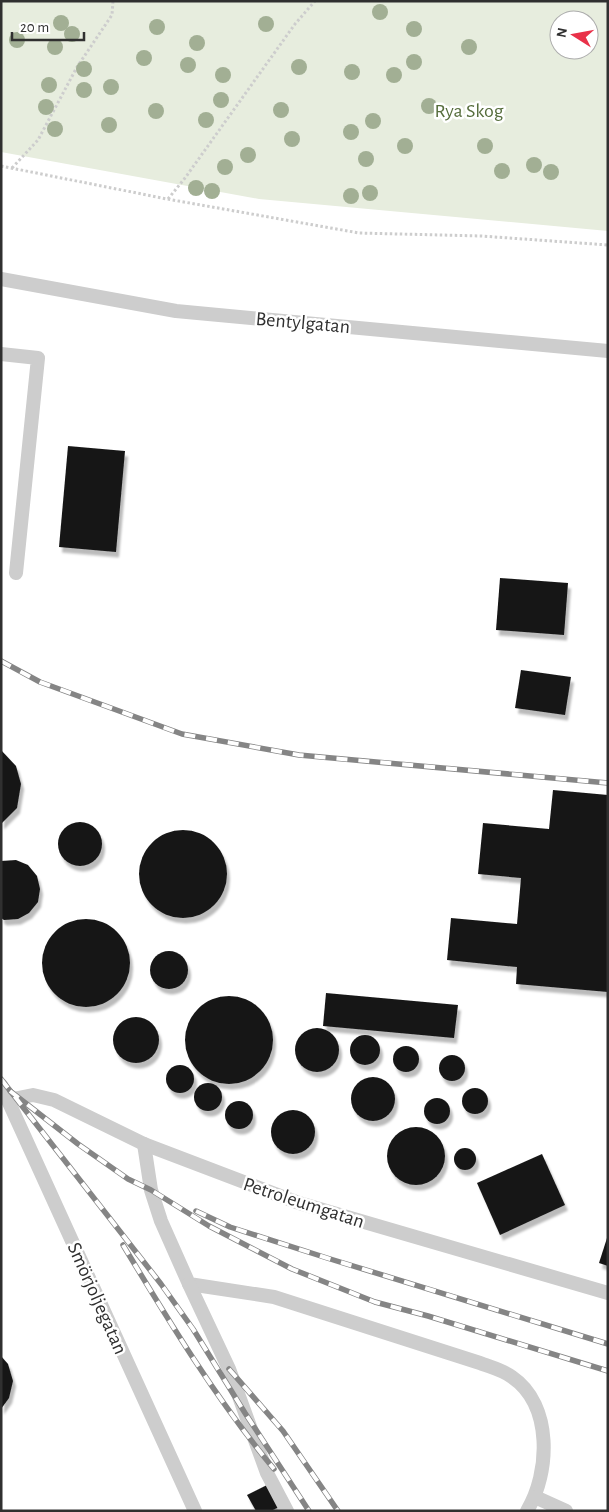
<svg xmlns="http://www.w3.org/2000/svg" width="609" height="1512" viewBox="0 0 609 1512" font-family="'Alegreya Sans',sans-serif">
  <style>
    .green { fill: #e7edde; fill-rule: evenodd }
    .building { fill: #171717; filter: url(#shadow) }
    .lines { fill: none; stroke-linecap: round; stroke-linejoin: round }
    .path { stroke: #cdcdcd; stroke-width: 3; stroke-dasharray: 2.5 2.5; stroke-linecap: butt }
    .lane { stroke: #cdcdcd; stroke-width: 14 }
    .rail-casing { stroke: #858585; stroke-width: 5.5 }
    .rail { stroke: #fff; stroke-width: 4; stroke-dasharray: 11; stroke-linecap: butt }
    .tree { fill: #a2af94 }
    .labels { text-anchor: middle; stroke-width: 5; stroke-linejoin: round; paint-order: stroke }
    .park-label { font-size: 20px; fill: #566d3c; stroke: #fff }
    .street-label { font-size: 20px; fill: #303030; stroke: #fff }
  </style>
  <defs>
    <filter id="shadow"><feDropShadow dx="3" dy="5.5" stdDeviation="1" flood-color="#0004"/></filter>
  </defs>
  <rect width="100%" height="100%" fill="#fff"/>
  <!-- green -->
  <path class="green" d="M 1,1 L 608,1 L 608,231 L 259,199 L 1,152 ZM 559,20 L 589,20 L 589,50 L 559,50 Z"/>
  <!-- building -->
  <g class="building">
    <path d="M 68,446 L 125,451 L 116,552 L 59,547 Z"/>
    <path d="M 500,578 L 568,583 L 564,635 L 496,630 Z"/>
    <path d="M 521,670 L 571,677 L 565,715 L 515,708 Z"/>
    <path d="M 1,750 L 16,766 L 21,784 L 17,808 L 1,824 Z"/>
    <path d="M 553,790 L 608,795 L 608,992 L 516,984 L 517,967 L 447,960 L 451,918 L 517,924 L 521,878 L 478,874 L 483,823 L 549,829 Z"/>
    <circle cx="80" cy="844" r="22"/>
    <circle cx="183" cy="874" r="44"/>
    <path d="M 16,860 L 28,865 L 37,876 L 40,889 L 38,902 L 29,913 L 18,919 L 4,920 L 1,918 L 1,861 Z"/>
    <circle cx="86" cy="963" r="44"/>
    <circle cx="169" cy="970" r="19"/>
    <path d="M 326,993 L 458,1005 L 454,1038 L 323,1026 Z"/>
    <circle cx="229" cy="1040" r="44"/>
    <circle cx="136" cy="1040" r="23"/>
    <circle cx="317" cy="1050" r="22"/>
    <circle cx="365" cy="1050" r="15"/>
    <circle cx="406" cy="1059" r="13"/>
    <circle cx="452" cy="1068" r="13"/>
    <circle cx="180" cy="1079" r="14"/>
    <circle cx="373" cy="1099" r="22"/>
    <circle cx="208" cy="1097" r="14"/>
    <circle cx="475" cy="1101" r="13"/>
    <circle cx="437" cy="1111" r="13"/>
    <circle cx="239" cy="1115" r="14"/>
    <circle cx="293" cy="1132" r="22"/>
    <circle cx="416" cy="1156" r="29"/>
    <circle cx="465" cy="1159" r="11"/>
    <path d="M 542,1154 L 565,1205 L 500,1235 L 477,1183 Z"/>
    <path d="M 607,1238 L 608,1238 L 608,1266 L 599,1263 Z"/>
    <path d="M 1,1356 L 8,1364 L 13,1381 L 9,1398 L 1,1409 Z"/>
    <path d="M 267,1485 L 279,1507 L 271,1511 L 256,1511 L 247,1495 Z"/>
  </g>
  <g class="lines">
    <!-- path -->
    <g class="path">
      <path d="M 1,166 L 167,199 L 359,233 L 481,236 L 608,245"/>
      <path d="M 12,168 L 38,140 L 77,67 L 112,15 L 113,1"/>
      <path d="M 168,199 L 185,178 L 295,24 L 315,1"/>
    </g>
    <!-- lane -->
    <g class="lane">
      <path d="M 1,279 L 176,311 L 608,351"/>
      <path d="M 1,354 L 38,358 L 16,573"/>
      <path d="M 1,1085 L 195,1511"/>
      <path d="M 8,1100 L 33,1095 L 54,1100 L 144,1144 L 299,1203 L 608,1293"/>
      <path d="M 144,1144 L 151,1190 L 161,1221 L 189,1284 L 274,1297 L 480,1363 C 490,1367 503,1370 512,1377 C 553,1405 550,1473 527,1511"/>
      <path d="M 189,1284 L 229,1369 L 267,1473 L 287,1511"/>
      <path d="M 535,1497 L 566,1511"/>
    </g>
    <!-- rail casing -->
    <g class="rail-casing">
      <g id="rail">
        <path d="M 1,661 L 40,682 L 182,734 L 299,755 L 608,783"/>
        <path d="M 1,1079 L 161,1284 L 193,1329 L 245,1413 L 309,1511"/>
        <path d="M 10,1091 L 78,1144 L 128,1179 L 151,1190 L 209,1226 L 292,1269 L 375,1302 L 428,1316 L 608,1371"/>
        <path d="M 196,1211 L 230,1227 L 327,1258 L 608,1344"/>
        <path d="M 123,1245 C 170,1323 216,1399 274,1469"/>
        <path d="M 229,1369 L 283,1431 L 338,1511"/>
      </g>
    </g>
    <!-- rail -->
    <use href="#rail" class="rail"/>
  </g>
  <!-- trees -->
  <g class="tree">
    <circle cx="380" cy="12" r="8"/>
    <circle cx="61" cy="23" r="8"/>
    <circle cx="266" cy="24" r="8"/>
    <circle cx="157" cy="27" r="8"/>
    <circle cx="414" cy="29" r="8"/>
    <circle cx="72" cy="34" r="8"/>
    <circle cx="17" cy="40" r="8"/>
    <circle cx="197" cy="43" r="8"/>
    <circle cx="55" cy="47" r="8"/>
    <circle cx="469" cy="47" r="8"/>
    <circle cx="144" cy="58" r="8"/>
    <circle cx="414" cy="62" r="8"/>
    <circle cx="188" cy="65" r="8"/>
    <circle cx="299" cy="67" r="8"/>
    <circle cx="84" cy="69" r="8"/>
    <circle cx="352" cy="72" r="8"/>
    <circle cx="223" cy="75" r="8"/>
    <circle cx="394" cy="75" r="8"/>
    <circle cx="49" cy="85" r="8"/>
    <circle cx="111" cy="87" r="8"/>
    <circle cx="84" cy="90" r="8"/>
    <circle cx="221" cy="100" r="8"/>
    <circle cx="429" cy="106" r="8"/>
    <circle cx="46" cy="107" r="8"/>
    <circle cx="281" cy="110" r="8"/>
    <circle cx="156" cy="111" r="8"/>
    <circle cx="206" cy="120" r="8"/>
    <circle cx="373" cy="121" r="8"/>
    <circle cx="109" cy="125" r="8"/>
    <circle cx="55" cy="129" r="8"/>
    <circle cx="351" cy="132" r="8"/>
    <circle cx="292" cy="139" r="8"/>
    <circle cx="405" cy="146" r="8"/>
    <circle cx="485" cy="146" r="8"/>
    <circle cx="248" cy="155" r="8"/>
    <circle cx="366" cy="159" r="8"/>
    <circle cx="534" cy="165" r="8"/>
    <circle cx="225" cy="167" r="8"/>
    <circle cx="502" cy="171" r="8"/>
    <circle cx="551" cy="172" r="8"/>
    <circle cx="196" cy="188" r="8"/>
    <circle cx="212" cy="191" r="8"/>
    <circle cx="370" cy="193" r="8"/>
    <circle cx="351" cy="196" r="8"/>
  </g>
  <g class="labels">
    <!-- park labels -->
    <g class="park-label">
      <text x="469" y="117">Rya Skog</text>
    </g>
    <!-- street labels -->
    <g class="street-label">
      <text transform="translate(303 322) rotate(5)" y="7">Bentylgatan</text>
      <text transform="translate(304 1202) rotate(18)" y="7">Petroleumgatan</text>
      <text transform="translate(98 1298) rotate(66)" y="7">Smörjoljegatan</text>
    </g>
  </g>
  <!-- border -->
  <rect width="609" height="1512" fill="none" stroke="#303030" stroke-width="5"/>
  <!-- north arrow -->
  <g transform="translate(574 35) rotate(281)"><circle r="24" fill="#ffffff" stroke="#acacac"/>
  <path d="M0-4L9 19L0 12L-9 19Z" fill="#e93149"/>
  <text y="-8" font-size="14" font-weight="bold" text-anchor="middle" fill="#303030">N</text>
  </g>
  <!-- scale -->
  <path d="M12 32v8h72v-8" fill="none" stroke="#303030" stroke-width="2.5"/>
  <text x="20" y="32" font-size="15" fill="#303030" stroke="#ffffff" stroke-width="4" paint-order="stroke">20 m</text>
</svg>
